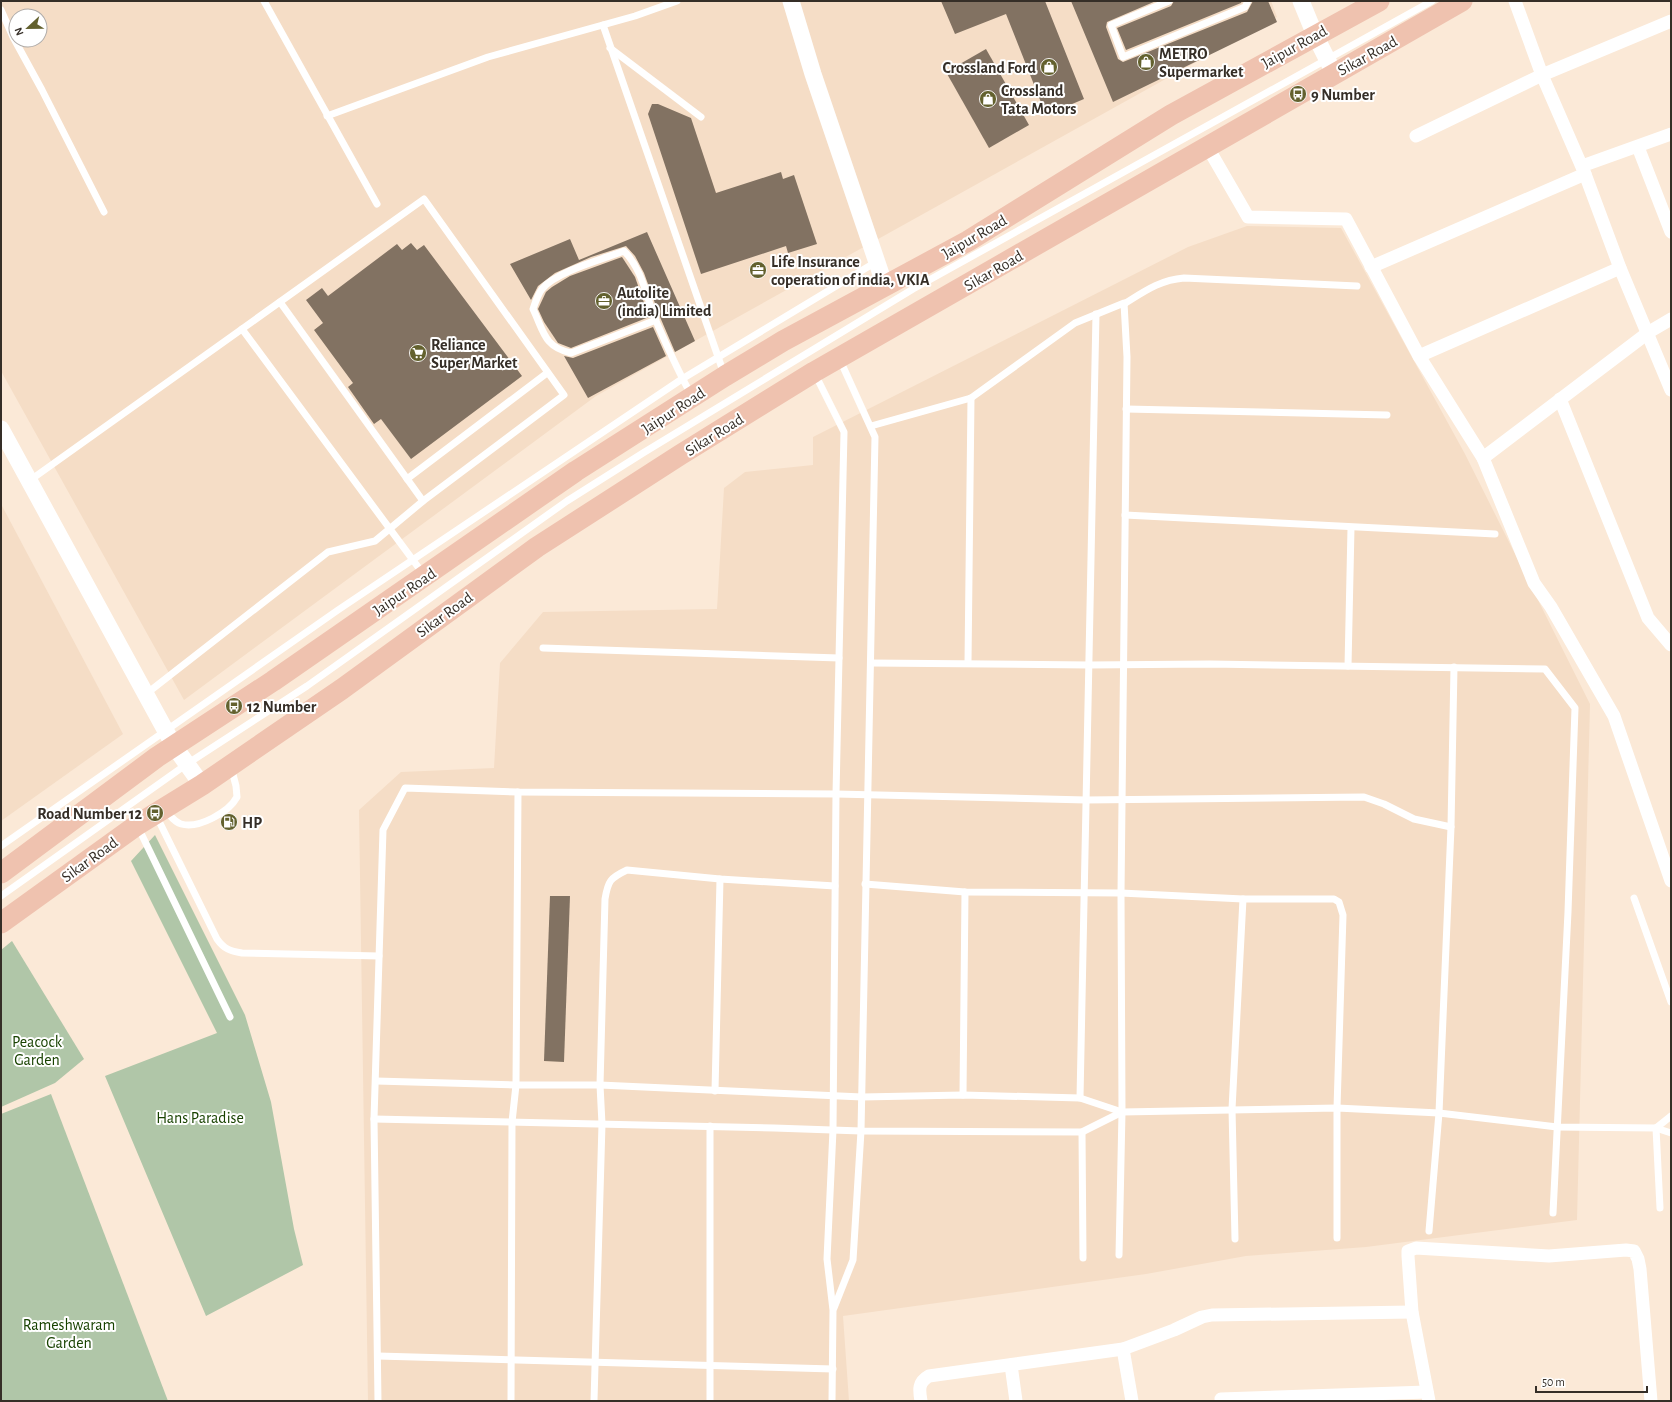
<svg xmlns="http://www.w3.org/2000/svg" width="1672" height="1402" viewBox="0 0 1672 1402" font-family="'Alegreya Sans',sans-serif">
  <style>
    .built { fill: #f5ddc6; fill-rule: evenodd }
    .green { fill: #b0c6a8 }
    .building { fill: #827262 }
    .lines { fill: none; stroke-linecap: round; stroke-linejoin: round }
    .service { stroke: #fff; stroke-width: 7 }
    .minor { stroke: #fff; stroke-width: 13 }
    .tertiary { stroke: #fff; stroke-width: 17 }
    .primary { stroke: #efc2af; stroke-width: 21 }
    .labels { text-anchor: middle; stroke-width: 4; stroke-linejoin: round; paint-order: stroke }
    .street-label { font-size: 16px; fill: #352e27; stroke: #fff }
    .poi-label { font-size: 16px; font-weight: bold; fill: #352e27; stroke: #fff; text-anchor: start }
    .park-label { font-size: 16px; fill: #184200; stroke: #fff }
  </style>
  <rect width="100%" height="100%" fill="#fbe9d7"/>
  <!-- built -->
  <g class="built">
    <path d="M 1,1 L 1271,1 L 1277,17 L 596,396 L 184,700 L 1,371 ZM 16,16 L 40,16 L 40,40 L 16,40 Z"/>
    <path d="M 1247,226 L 1341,228 L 1465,454 L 1590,704 L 1577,1220 L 1366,1247 L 1246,1256 L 1146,1274 L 843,1316 L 849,1401 L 368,1401 L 359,810 L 401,772 L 494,768 L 500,663 L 543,612 L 717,609 L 724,488 L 745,472 L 813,465 L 813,437 L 1188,247 Z"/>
    <path d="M 1,504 L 123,734 L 1,821 Z"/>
  </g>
  <!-- green -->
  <g class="green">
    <path d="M 155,835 L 245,1015 L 271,1102 L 294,1229 L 303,1265 L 206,1316 L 105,1076 L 217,1033 L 131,861 Z"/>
    <path d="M 12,941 L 84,1059 L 55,1083 L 1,1107 L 1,950 Z"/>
    <path d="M 51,1094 L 168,1401 L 1,1401 L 1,1114 Z"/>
  </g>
  <!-- building -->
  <g class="building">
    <path d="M 941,1 L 1045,1 L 1084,99 L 1046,115 L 1006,14 L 955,34 Z"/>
    <path d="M 1071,1 L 1156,1 L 1107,22 L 1106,27 L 1118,59 L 1123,62 L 1247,12 L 1253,1 L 1268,1 L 1277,22 L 1113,102 Z"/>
    <path d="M 1174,1 L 1242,1 L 1241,3 L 1126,50 L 1117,28 L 1171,6 Z"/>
    <path d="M 986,49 L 1029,125 L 989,148 L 946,72 Z"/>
    <path d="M 652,104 L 658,104 L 691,118 L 716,193 L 781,172 L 783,179 L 794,175 L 817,244 L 788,253 L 786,246 L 701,274 L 648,114 Z"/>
    <path d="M 647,232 L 695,341 L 675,352 L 660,317 L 644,273 L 635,256 L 626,246 L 591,257 L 555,273 L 538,286 L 531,300 L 510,264 L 570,239 L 579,260 Z"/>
    <path d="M 411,243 L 417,250 L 424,245 L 522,376 L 411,459 L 381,419 L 374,424 L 348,387 L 353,383 L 314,330 L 323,323 L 306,300 L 322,288 L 328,296 L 397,244 L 402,250 Z"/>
    <path d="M 622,257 L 635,277 L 649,317 L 571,348 L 558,343 L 544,322 L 538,309 L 546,292 L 552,287 L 570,276 Z"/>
    <path d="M 653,327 L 666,356 L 588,398 L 564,356 L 573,358 Z"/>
    <path d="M 550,896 L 570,896 L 564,1062 L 544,1061 Z"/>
  </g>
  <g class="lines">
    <!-- service -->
    <g class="service">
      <path d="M 264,1 L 377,204"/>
      <path d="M 1169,1 L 1111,25 L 1123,57 L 1245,7 L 1248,1"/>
      <path d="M 1,10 L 13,37 L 42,90 L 104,212"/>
      <path d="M 603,25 L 724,374"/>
      <path d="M 610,48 L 701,117"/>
      <path d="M 327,116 L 488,57 L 635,16 L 677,1"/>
      <path d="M 280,302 L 423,501"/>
      <path d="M 1124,304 C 1145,291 1160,280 1184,278 L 1357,286"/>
      <path d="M 656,320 L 571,353 C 544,347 544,332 533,309 C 535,303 538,294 542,289 C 555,272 603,259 624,251 C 643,270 646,297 656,321 C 667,346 678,372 692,396"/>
      <path d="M 242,329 L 424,575"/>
      <path d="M 815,374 L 844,432 L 836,794 L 833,1130 L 827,1259 L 833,1310 L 832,1401"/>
      <path d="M 1126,409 L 1387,415"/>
      <path d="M 871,426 L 971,398 L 1075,323 L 1124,303 L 1127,357 L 1121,893 L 1122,1112 L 1119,1255"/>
      <path d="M 407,479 L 547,373"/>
      <path d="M 29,481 L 424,199 L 564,395 L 423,501 L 375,541 L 328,552 L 146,694"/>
      <path d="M 1125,515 L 1495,534"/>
      <path d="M 543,648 L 839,658"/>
      <path d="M 871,663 L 1089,665 L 1210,664 L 1545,669 L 1575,708 L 1568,912 L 1553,1213"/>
      <path d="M 968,663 L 971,398"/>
      <path d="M 1348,666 L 1351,528"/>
      <path d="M 165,810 C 170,815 174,822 181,824 C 199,829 229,812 237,797 L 236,786 L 231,767"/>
      <path d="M 156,815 L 217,939 C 224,949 230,951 242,953 L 379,956"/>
      <path d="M 138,827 L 230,1017"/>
      <path d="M 1,846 L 338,610 L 682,379 L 876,262"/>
      <path d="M 865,884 L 965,892 L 1121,893 L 1243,899 L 1334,899 L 1339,902 L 1343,915 L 1337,1108 L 1337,1238"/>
      <path d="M 1,896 L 187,764 L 307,686 L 567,501 L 643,453 L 913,289 L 1432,1"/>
      <path d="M 1634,898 L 1671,1002"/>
      <path d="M 376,1081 L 516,1085 L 600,1085 L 862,1097 L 963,1095 L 1080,1098 L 1122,1112 L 1337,1108 L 1439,1113 L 1557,1127 L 1656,1128 L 1671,1133"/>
      <path d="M 715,1091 L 720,879"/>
      <path d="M 963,1095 L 965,892"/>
      <path d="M 1080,1098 L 1096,314"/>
      <path d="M 374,1119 L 774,1128 L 861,1131 L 1082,1132 L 1122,1112"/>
      <path d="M 1656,1128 L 1660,1208"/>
      <path d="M 1656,1128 L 1671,1116"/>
      <path d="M 1082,1132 L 1083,1258"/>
      <path d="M 1429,1231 L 1439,1113 L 1451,827 L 1454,667"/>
      <path d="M 1235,1239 L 1232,1109 L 1243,899"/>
      <path d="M 834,1308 L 853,1260 L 861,1131 L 875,437 L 840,360"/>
      <path d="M 378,1356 L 833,1369"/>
      <path d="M 378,1401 L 374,1119 L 383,830 L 405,788 L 518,792 L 836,794 L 1086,800 L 1364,797 L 1384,804 L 1414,819 L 1451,827"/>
      <path d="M 511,1401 L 512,1122 L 516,1085 L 518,792"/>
      <path d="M 594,1401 L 602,1124 L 600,1085 L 605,899 C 608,881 610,878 627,870 L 720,879 L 835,886"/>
      <path d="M 710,1401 L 710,1126"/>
    </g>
    <!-- minor -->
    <g class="minor">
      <path d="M 1515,1 L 1542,75 L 1585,174 L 1620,268 L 1671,390"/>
      <path d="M 1416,136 L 1542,75 L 1671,21"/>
      <path d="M 1207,146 L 1248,217 L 1346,219 L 1419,356 L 1483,458 L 1534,583 L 1551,607 L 1614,716 L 1671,881"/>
      <path d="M 1638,147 L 1671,232"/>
      <path d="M 1582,166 L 1671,134"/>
      <path d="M 1371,267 L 1585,174"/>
      <path d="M 1419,356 L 1620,268"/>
      <path d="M 1560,399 L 1648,618 L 1671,645"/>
      <path d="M 1483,458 L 1649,332 L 1671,319"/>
      <path d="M 1123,1349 L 1132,1401"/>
      <path d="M 1011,1365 L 1016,1401"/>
      <path d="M 1221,1399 L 1427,1392"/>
      <path d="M 921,1401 C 919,1390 918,1382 929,1376 L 1123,1349 L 1174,1330 L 1202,1317 L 1212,1315 L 1412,1312"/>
      <path d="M 1429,1401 L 1412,1312 L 1408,1256 L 1408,1251 L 1416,1248 L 1549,1256 L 1626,1250 L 1634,1251 L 1638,1259 L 1640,1269 L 1651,1401"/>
    </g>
    <!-- tertiary -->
    <g class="tertiary">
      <path d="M 791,1 L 813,74 L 885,286"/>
      <path d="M 1301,1 L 1315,35 L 1334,73"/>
      <path d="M 1,429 L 174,746 L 202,785"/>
    </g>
    <!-- primary -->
    <g class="primary">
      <path d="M 1,873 L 157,757 L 273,681 L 576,471 L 725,376 L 783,341 L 968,241 L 1171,115 L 1379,1"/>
      <path d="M 1,923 L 137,825 L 202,785 L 342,689 L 537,547 L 680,455 L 814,372 L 1462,1"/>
    </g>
  </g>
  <!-- icons -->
  <defs>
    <g id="shop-disc" transform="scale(0.9)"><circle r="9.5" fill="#63612e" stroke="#fff"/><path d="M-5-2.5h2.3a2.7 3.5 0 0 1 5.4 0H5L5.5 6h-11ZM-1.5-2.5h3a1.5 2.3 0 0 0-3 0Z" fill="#fff"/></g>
    <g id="bus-disc" transform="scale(0.9)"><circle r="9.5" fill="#63612e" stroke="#fff"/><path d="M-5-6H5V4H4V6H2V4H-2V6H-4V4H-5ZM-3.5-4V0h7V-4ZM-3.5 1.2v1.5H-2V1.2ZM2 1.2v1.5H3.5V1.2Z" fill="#fff"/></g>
    <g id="office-disc" transform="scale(0.9)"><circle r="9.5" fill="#63612e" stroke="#fff"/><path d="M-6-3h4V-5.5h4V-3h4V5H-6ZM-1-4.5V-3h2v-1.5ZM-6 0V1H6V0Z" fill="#fff"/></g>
    <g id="supermarket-disc" transform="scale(0.9)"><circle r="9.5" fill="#63612e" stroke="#fff"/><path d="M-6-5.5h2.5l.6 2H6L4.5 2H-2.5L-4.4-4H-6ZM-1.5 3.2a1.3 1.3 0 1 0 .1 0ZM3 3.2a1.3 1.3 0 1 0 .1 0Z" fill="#fff"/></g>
    <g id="fuel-disc" transform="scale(0.9)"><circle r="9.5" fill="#63612e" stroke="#fff"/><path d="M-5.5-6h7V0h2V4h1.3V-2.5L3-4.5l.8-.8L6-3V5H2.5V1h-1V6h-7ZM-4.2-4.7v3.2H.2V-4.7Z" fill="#fff"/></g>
  </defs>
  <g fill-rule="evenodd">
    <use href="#shop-disc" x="1146" y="62"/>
    <use href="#shop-disc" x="1049" y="67"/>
    <use href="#bus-disc" x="1298" y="94"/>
    <use href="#shop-disc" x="988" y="99"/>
    <use href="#office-disc" x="758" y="270"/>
    <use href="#office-disc" x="604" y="301"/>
    <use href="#supermarket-disc" x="418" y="353"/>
    <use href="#bus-disc" x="234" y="706"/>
    <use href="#bus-disc" x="155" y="813"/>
    <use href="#fuel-disc" x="229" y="822"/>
  </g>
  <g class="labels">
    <!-- street labels -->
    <g class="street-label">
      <text transform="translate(1294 46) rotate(-29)" y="6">Jaipur Road</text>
      <text transform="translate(1367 55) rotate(-29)" y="6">Sikar Road</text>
      <text transform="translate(974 236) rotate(-30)" y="6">Jaipur Road</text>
      <text transform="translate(993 270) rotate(-30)" y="6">Sikar Road</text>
      <text transform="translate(673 410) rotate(-33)" y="6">Jaipur Road</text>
      <text transform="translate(714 434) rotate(-32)" y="6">Sikar Road</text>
      <text transform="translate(404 591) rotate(-34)" y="6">Jaipur Road</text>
      <text transform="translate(444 614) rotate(-36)" y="6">Sikar Road</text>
      <text transform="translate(89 859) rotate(-36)" y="6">Sikar Road</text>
    </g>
    <!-- poi labels -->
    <g class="poi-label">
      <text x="1159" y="59">METRO<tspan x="1159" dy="18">Supermarket</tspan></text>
      <text x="1036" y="73" text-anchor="end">Crossland Ford</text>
      <text x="1001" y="96">Crossland<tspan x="1001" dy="18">Tata Motors</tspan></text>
      <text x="1311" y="100">9 Number</text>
      <text x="771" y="267">Life Insurance<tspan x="771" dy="18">coperation of india, VKIA</tspan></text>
      <text x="617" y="298">Autolite<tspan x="617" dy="18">(india) Limited</tspan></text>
      <text x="431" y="350">Reliance<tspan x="431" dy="18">Super Market</tspan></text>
      <text x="247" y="712">12 Number</text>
      <text x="142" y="819" text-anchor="end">Road Number 12</text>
      <text x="242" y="828">HP</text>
    </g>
    <!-- park labels -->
    <g class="park-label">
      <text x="37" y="1047">Peacock<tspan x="37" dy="18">Garden</tspan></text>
      <text x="200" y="1123">Hans Paradise</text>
      <text x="69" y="1330">Rameshwaram<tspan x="69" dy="18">Garden</tspan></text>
    </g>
  </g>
  <!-- border -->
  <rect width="1672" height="1402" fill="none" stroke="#352e27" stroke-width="4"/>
  <!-- north arrow -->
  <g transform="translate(28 28) rotate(248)"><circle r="19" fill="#ffffff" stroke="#aeaba9"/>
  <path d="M0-3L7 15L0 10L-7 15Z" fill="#63612e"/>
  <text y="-6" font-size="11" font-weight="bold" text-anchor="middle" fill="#352e27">N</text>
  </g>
  <!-- scale -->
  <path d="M1536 1386v6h111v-6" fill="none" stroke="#352e27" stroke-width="2"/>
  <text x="1542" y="1386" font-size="12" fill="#352e27" stroke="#ffffff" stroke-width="3" paint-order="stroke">50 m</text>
</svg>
